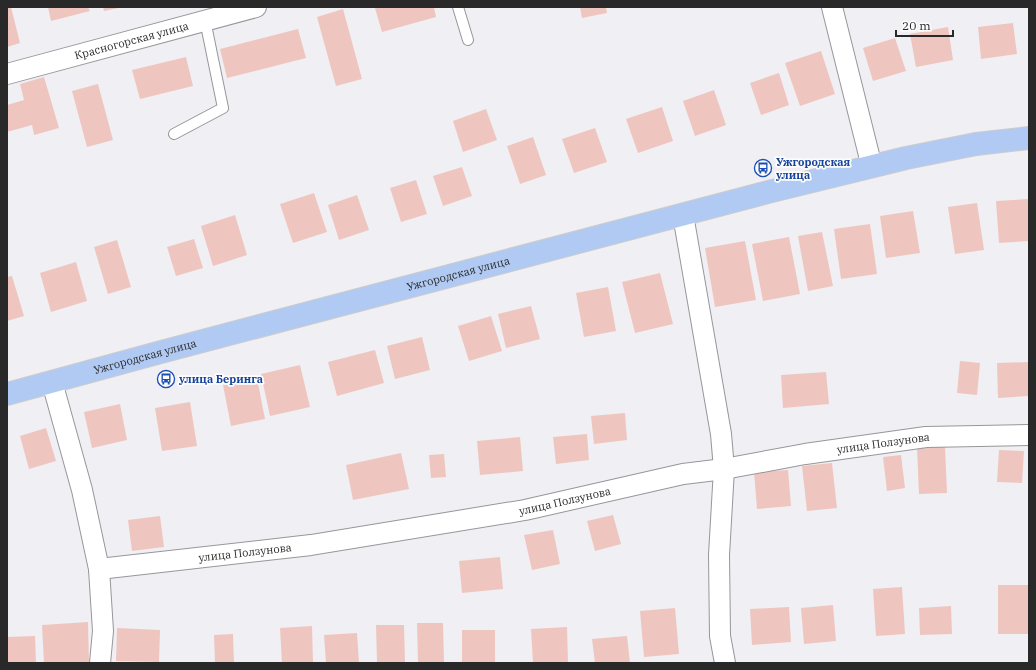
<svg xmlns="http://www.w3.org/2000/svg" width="1036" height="670" viewBox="0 0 1036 670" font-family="'IBM Plex Serif',serif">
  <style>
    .building { fill: #efc6bf }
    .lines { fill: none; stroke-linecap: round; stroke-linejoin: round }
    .lane-casing { stroke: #97969a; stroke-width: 12 }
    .street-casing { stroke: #97969a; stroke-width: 22 }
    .primary-casing { stroke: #ccc; stroke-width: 24 }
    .lane { stroke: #fff; stroke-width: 10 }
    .street { stroke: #fff; stroke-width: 20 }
    .primary { stroke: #b1caf3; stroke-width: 22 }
    .labels { text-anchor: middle; stroke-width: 3.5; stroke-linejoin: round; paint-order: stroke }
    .street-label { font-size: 11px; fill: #29292a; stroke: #fdfdff }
    .transit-label { font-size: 11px; font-weight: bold; fill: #164399; stroke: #fdfdff; text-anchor: start }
  </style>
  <rect width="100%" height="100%" fill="#f0eff4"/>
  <!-- building -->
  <g class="building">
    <path d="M 7,7 L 11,7 L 20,43 L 7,47 Z"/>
    <path d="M 48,7 L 88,7 L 90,11 L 51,21 Z"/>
    <path d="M 103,7 L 119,7 L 119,8 L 104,11 Z"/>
    <path d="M 380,7 L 434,7 L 436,17 L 382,32 L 375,8 Z"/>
    <path d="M 580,7 L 606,7 L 607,13 L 582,18 Z"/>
    <path d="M 343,9 L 362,79 L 336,86 L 317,17 Z"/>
    <path d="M 1013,23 L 1017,54 L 981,59 L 978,27 Z"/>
    <path d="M 948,27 L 953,60 L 916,67 L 910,34 Z"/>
    <path d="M 298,29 L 306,58 L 227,78 L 220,49 Z"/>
    <path d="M 895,38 L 906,71 L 873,81 L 863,48 Z"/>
    <path d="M 821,51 L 835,94 L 800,106 L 785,63 Z"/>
    <path d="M 186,57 L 193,86 L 140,99 L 132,70 Z"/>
    <path d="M 779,73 L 789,105 L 761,115 L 750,83 Z"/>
    <path d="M 44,77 L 59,128 L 34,135 L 32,125 L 7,132 L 7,105 L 24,100 L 20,84 Z"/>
    <path d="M 98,84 L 113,140 L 87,147 L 72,91 Z"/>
    <path d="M 714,90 L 726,125 L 695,136 L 683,101 Z"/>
    <path d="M 662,107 L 673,141 L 638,153 L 626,119 Z"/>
    <path d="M 486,109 L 497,140 L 463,152 L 453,121 Z"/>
    <path d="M 595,128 L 607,162 L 574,173 L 562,139 Z"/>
    <path d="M 533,137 L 546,175 L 520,184 L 507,146 Z"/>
    <path d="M 462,167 L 472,196 L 443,206 L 433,176 Z"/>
    <path d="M 416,180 L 427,214 L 401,222 L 390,188 Z"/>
    <path d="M 314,193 L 327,232 L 293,243 L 280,204 Z"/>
    <path d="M 357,195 L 369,230 L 339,240 L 328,205 Z"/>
    <path d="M 1029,199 L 1029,241 L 999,243 L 996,201 Z"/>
    <path d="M 977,203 L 984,250 L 955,254 L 948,207 Z"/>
    <path d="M 913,211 L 920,253 L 886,258 L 880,216 Z"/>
    <path d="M 235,215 L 247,255 L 213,266 L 201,226 Z"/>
    <path d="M 870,224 L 877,274 L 841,279 L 834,229 Z"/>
    <path d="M 822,232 L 833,286 L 808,291 L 798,236 Z"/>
    <path d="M 789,237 L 800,294 L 763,301 L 752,244 Z"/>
    <path d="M 194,239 L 203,268 L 176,276 L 167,247 Z"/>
    <path d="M 117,240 L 131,287 L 108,294 L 94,247 Z"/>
    <path d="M 745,241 L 756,300 L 715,307 L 705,248 Z"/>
    <path d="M 76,262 L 87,301 L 51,312 L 40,273 Z"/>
    <path d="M 660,273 L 673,324 L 635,333 L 622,282 Z"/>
    <path d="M 12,276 L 24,316 L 7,321 L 7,277 Z"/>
    <path d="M 608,287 L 616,331 L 584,337 L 576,293 Z"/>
    <path d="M 531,306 L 540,339 L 506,348 L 498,314 Z"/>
    <path d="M 491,316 L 502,351 L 469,361 L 458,326 Z"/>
    <path d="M 422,337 L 430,370 L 395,379 L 387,346 Z"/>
    <path d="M 375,350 L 384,383 L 337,396 L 328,362 Z"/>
    <path d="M 960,361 L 980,363 L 977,395 L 957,393 Z"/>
    <path d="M 1029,362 L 1029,396 L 998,398 L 997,363 Z"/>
    <path d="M 300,365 L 310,407 L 270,416 L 261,374 Z"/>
    <path d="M 826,372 L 829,404 L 783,408 L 781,375 Z"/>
    <path d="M 257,378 L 265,419 L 231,426 L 223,385 Z"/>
    <path d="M 190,402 L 197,446 L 162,451 L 155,408 Z"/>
    <path d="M 120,404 L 127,440 L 92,448 L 84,412 Z"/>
    <path d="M 625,413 L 627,440 L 594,444 L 591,416 Z"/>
    <path d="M 46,428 L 56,461 L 29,469 L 20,436 Z"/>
    <path d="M 587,434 L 589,460 L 556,464 L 553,437 Z"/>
    <path d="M 520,437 L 523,471 L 480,475 L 477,441 Z"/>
    <path d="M 945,446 L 947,493 L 919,494 L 917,447 Z"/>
    <path d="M 999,450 L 1024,451 L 1022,483 L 997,482 Z"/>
    <path d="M 401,453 L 409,489 L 353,500 L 346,465 Z"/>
    <path d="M 444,454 L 446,477 L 431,478 L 429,455 Z"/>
    <path d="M 901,455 L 905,488 L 887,491 L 883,457 Z"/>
    <path d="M 832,463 L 837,508 L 807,511 L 802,466 Z"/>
    <path d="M 788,470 L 791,506 L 757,509 L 754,472 Z"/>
    <path d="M 613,515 L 621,544 L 595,551 L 587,521 Z"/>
    <path d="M 160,516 L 164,547 L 132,551 L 128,520 Z"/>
    <path d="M 553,530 L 560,564 L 532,570 L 524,535 Z"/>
    <path d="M 500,557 L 503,589 L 462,593 L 459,561 Z"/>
    <rect x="998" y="585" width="31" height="49"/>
    <path d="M 902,587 L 905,634 L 876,636 L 873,589 Z"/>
    <path d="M 833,605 L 836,641 L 804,644 L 801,608 Z"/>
    <path d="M 951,606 L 952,634 L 920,635 L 919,608 Z"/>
    <path d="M 789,607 L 791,642 L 752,645 L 750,609 Z"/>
    <path d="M 675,608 L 679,654 L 644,657 L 640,611 Z"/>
    <path d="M 88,622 L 89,663 L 44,663 L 42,625 Z"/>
    <path d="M 417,623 L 443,623 L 444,663 L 418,663 Z"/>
    <path d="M 376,625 L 404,625 L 405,663 L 377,663 Z"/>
    <path d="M 312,626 L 313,663 L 282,663 L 280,628 Z"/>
    <path d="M 567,627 L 568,663 L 533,663 L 531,629 Z"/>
    <path d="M 117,628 L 160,630 L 159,662 L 116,661 Z"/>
    <rect x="462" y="630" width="33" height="33"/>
    <path d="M 357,633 L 359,663 L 326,663 L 324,635 Z"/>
    <path d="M 233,634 L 234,663 L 215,663 L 214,635 Z"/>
    <path d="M 35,636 L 36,663 L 7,663 L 7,637 Z"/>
    <path d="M 627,636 L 630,663 L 595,663 L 592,639 Z"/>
  </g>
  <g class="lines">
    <!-- lane casing -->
    <g class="lane-casing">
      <g id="lane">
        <path d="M 458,7 L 468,40"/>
        <path d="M 174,134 L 223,108 L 205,20"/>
      </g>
    </g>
    <!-- street casing -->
    <g class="street-casing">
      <g id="street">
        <path d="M 832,7 L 872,167"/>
        <path id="s1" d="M 7,74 L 256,7"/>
        <path d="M 683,215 L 721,434 L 724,469 L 719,555 L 720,636 L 725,663"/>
        <path d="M 52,382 L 82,490 L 99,569 L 103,631 L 100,663"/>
        <path id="s2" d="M 99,569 L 311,545 L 525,510 L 683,474 L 724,469 L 805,454 L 926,437 L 1029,435"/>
      </g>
    </g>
    <!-- primary casing -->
    <g class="primary-casing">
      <g id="primary">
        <path id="s3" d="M 7,394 L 161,352 L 768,192 L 906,158 L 976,144 L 1029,138"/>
      </g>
    </g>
    <!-- lane -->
    <use href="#lane" class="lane"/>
    <!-- street -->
    <use href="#street" class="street"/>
    <!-- primary -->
    <use href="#primary" class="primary"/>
  </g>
  <!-- icons -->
  <defs>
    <g id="bus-ring" transform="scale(0.9)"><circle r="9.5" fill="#fdfdff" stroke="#1a4fb4" stroke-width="1.5"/><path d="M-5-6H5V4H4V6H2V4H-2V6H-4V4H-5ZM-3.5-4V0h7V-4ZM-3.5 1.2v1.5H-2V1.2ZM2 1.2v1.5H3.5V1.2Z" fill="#1a4fb4"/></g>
  </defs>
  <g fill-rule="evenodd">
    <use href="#bus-ring" x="763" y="168"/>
    <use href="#bus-ring" x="166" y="379"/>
  </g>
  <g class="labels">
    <!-- street labels -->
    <g class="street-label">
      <text dy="4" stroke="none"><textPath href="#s1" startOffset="129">Красногорская улица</textPath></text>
      <text dy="4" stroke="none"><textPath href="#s3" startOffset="467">Ужгородская улица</textPath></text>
      <text dy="4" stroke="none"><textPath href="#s3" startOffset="143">Ужгородская улица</textPath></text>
      <text dy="4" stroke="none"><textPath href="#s2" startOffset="795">улица Ползунова</textPath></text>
      <text dy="4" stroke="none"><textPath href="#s2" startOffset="471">улица Ползунова</textPath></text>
      <text dy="4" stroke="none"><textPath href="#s2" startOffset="147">улица Ползунова</textPath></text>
    </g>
    <!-- transit labels -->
    <g class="transit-label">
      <text x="776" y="166">Ужгородская<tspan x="776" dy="13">улица</tspan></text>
      <text x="179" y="383">улица Беринга</text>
    </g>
  </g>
  <!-- border -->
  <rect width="1036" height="670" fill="none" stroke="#29292a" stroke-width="16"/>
  <!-- scale -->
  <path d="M896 30v6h57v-6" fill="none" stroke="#29292a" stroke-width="2"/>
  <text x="902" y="30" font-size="12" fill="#29292a" stroke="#fdfdff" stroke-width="3" paint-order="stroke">20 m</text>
</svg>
